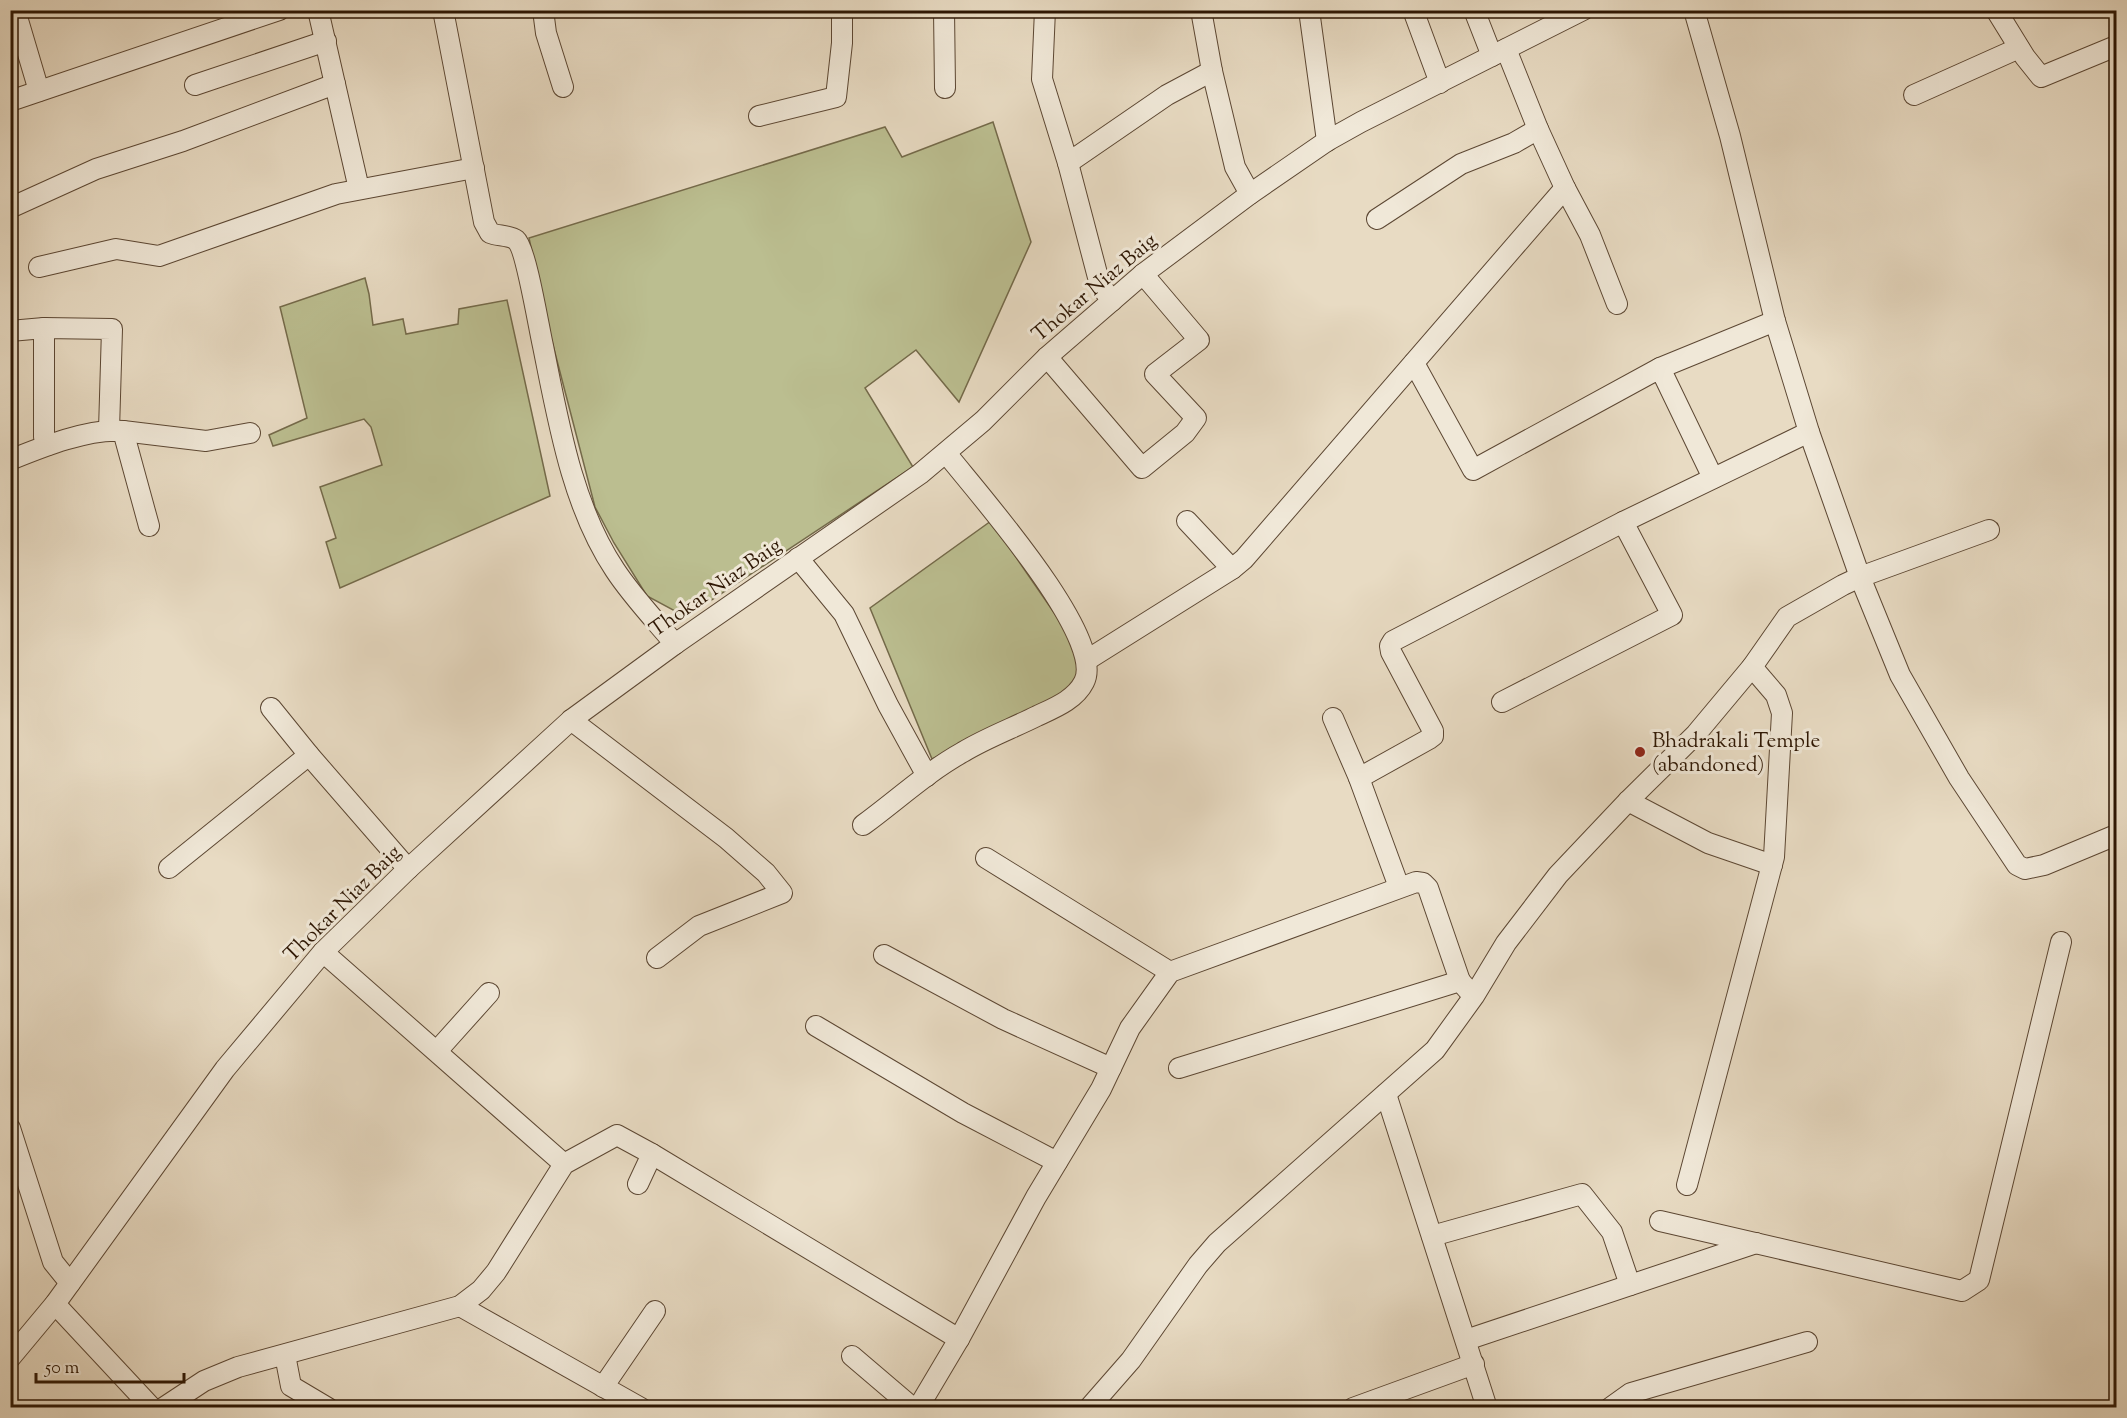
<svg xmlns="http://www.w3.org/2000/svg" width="2127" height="1418" viewBox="0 0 2127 1418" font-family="'Sorts Mill Goudy',serif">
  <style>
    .green { fill: #bbbe90; stroke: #746a4a; stroke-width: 1.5 }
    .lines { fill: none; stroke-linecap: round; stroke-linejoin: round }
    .minor-casing { stroke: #5c4733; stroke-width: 22 }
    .minor { stroke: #f0e8d8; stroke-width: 20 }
    .poi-dot { fill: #8f2418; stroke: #f0e8d8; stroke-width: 2 }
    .labels { text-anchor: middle; stroke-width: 6; stroke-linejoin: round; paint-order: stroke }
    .street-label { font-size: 21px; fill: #2d1603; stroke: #f0e8d8 }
    .poi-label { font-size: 21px; fill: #2d1603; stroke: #f0e8d8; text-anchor: start }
  </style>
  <rect width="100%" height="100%" fill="#e8dbc3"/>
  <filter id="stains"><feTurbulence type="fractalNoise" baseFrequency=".00333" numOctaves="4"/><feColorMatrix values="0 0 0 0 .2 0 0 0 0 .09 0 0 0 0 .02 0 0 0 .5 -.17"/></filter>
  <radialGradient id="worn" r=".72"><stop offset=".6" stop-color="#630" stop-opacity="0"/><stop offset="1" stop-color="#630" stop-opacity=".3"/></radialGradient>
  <!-- green -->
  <g class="green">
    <path d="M 993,122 L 1031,242 L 959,402 L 916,350 L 865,388 L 913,467 L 686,617 L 647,596 L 614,543 L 595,507 L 547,322 L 529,238 L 885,127 L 902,157 Z"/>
    <path d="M 365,278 L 369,294 L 373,325 L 403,319 L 406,334 L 458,324 L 459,309 L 507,300 L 550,496 L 340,588 L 326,542 L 336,538 L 320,487 L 382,465 L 371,427 L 364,419 L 273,446 L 269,435 L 307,418 L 280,307 Z"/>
    <path d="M 991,521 L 1066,630 L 1076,659 L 1079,681 L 1058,704 L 932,759 L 870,608 Z"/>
  </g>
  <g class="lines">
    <!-- minor casing -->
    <g class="minor-casing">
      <g id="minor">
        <path d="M 15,10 L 39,91"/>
        <path d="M 318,10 L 359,189"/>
        <path d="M 443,10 L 484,222 L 490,233 C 497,236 510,235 516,240 C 526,248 539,329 543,346 C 558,420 572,506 615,570 C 632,596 655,620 675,644"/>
        <path d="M 543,10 L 546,33 L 563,87"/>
        <path d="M 944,10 L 945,88"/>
        <path d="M 1045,10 L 1042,79 L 1068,163 L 1167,95 L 1212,71"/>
        <path d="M 1201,10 L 1212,71 L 1235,167 L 1250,194"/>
        <path d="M 1309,10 L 1327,141"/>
        <path d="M 1413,10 L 1440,83"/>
        <path d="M 1474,10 L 1492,56"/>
        <path d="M 1694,10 L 1730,136 L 1775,321 L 1809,432 L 1860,577 L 1900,675 L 1959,778 L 2017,865 L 2025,869 L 2044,865 L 2116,835"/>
        <path d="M 1996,10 L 2025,57 L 2041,77 L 2116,46"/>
        <path d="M 1506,49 L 1538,129 L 1565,188 L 1590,235 L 1617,304"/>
        <path d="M 195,85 L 326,41"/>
        <path d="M 1914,95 L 2019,48"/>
        <path d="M 10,101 L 279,10"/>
        <path d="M 759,116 L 836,97 L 842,43 L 842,10"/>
        <path d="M 1068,163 L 1100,285 L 1112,301"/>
        <path d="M 10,208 L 96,169 L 183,141 L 335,84"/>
        <path d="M 1377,219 L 1461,164 L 1514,143 L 1538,129"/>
        <path d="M 39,267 L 116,249 L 159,256 L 336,194 L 474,168"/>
        <path d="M 44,328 L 44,437 L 48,445"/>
        <path d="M 10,331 L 44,328 L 112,329 L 109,430"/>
        <path d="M 1047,357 L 1142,468 L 1185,433 L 1196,418 L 1155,374 L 1199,340 L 1143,274"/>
        <path d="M 1414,363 L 1473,470 L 1660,368 L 1713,478"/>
        <path d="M 1660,368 L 1775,321"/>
        <path d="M 123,431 L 206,441 L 250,433"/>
        <path d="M 10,460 C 42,447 89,428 123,431 L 149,526"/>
        <path d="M 1187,521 L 1232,569"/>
        <path d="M 798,558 L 844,614 L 888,705 L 927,776"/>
        <path d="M 1087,660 L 1232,569 L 1244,559 L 1565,188"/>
        <path d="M 1502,702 L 1672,615 L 1623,522"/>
        <path d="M 271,708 L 309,755 L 408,869"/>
        <path d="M 1333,718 L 1359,778 L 1399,887"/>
        <path d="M 571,720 L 726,838 L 766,873 L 782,893 L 699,926 L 657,958"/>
        <path d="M 1359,778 L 1429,739 L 1433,736 L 1433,731 L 1391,652 L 1390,646 L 1393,641 L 1623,522 L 1809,432"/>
        <path d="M 1628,801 L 1708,843 L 1772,865"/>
        <path d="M 863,825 C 896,801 927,772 963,752 C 986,738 1013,728 1037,716 C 1054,708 1075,700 1084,682 C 1107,638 975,490 946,453"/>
        <path d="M 986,858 L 1170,972"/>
        <path d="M 169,868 L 309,755"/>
        <path d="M 323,952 L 564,1164"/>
        <path d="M 884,955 L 1003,1019 L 1111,1068"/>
        <path d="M 816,1026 L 963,1113 L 1057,1162"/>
        <path d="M 437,1051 L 489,993"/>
        <path d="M 1179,1068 L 1460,981 L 1468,990"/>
        <path d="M 1386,1094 L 1487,1408"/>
        <path d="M 10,1128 L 53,1262 L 70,1283"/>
        <path d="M 652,1154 L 959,1339"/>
        <path d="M 1687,1185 L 1774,857 L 1782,713 L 1776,695 L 1752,667"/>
        <path d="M 1660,1221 L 1962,1291 L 1979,1280 L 2061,942"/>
        <path d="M 1432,1236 L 1582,1194 L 1612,1232 L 1630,1285"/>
        <path d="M 55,1304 L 152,1408"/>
        <path d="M 460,1306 L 641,1408"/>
        <path d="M 1466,1340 L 1756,1243"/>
        <path d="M 285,1355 L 291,1386 L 328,1408"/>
        <path d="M 852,1356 L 913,1408"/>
        <path d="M 10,1358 L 55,1304 L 225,1069 L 323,952 L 408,869 L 571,720 L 675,644 L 920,474 L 983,421 L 1047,357 L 1143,274 L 1250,194 L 1327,141 L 1361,122 L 1583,10"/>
        <path d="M 603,1387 L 655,1311"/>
        <path d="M 163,1408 L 204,1381 L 238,1367 L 460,1306 L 481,1290 L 496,1272 L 564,1164 L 617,1135 L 652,1154 L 638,1184"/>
        <path d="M 918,1408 L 959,1339 L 1036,1197 L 1101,1089 L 1130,1028 L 1170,972 L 1416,882 L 1423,883 L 1428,888 L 1460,981"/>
        <path d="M 1089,1408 L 1131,1360 L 1198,1265 L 1217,1243 L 1435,1050 L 1474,996 L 1506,943 L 1558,875 L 1628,801 L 1696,734 L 1752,667 L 1787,617 L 1843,585 L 1860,577 L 1989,530"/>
        <path d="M 1353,1408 L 1474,1364"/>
        <path d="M 1610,1408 L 1631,1393 L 1807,1342"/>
      </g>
    </g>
    <!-- minor -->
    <use href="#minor" class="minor"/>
  </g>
  <!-- markers -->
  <circle class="poi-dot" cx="1640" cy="752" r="6"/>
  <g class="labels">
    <!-- street labels -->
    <g class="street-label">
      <text transform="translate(1094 287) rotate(-40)" y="7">Thokar Niaz Baig</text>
      <text transform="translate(715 587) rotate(-35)" y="7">Thokar Niaz Baig</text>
      <text transform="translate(342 903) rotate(-45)" y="7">Thokar Niaz Baig</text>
    </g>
    <!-- poi labels -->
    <g class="poi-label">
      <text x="1652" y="747">Bhadrakali Temple<tspan x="1652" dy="24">(abandoned)</tspan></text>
    </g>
  </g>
  <!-- margin -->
  <rect width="2127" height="1418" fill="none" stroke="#e8dbc3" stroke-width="36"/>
  <rect x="12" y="12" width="2103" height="1394" fill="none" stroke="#2d1603" stroke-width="3"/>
  <rect x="18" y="18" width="2091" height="1382" fill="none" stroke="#2d1603" stroke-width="1.5"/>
  <!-- scale -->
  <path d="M36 1373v9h148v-9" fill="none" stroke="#2d1603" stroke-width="3"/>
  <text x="45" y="1373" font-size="18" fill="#2d1603" stroke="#f0e8d8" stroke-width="4.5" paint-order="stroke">50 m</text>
  <rect width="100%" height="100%" filter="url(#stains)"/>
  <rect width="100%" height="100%" fill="url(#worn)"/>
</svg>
